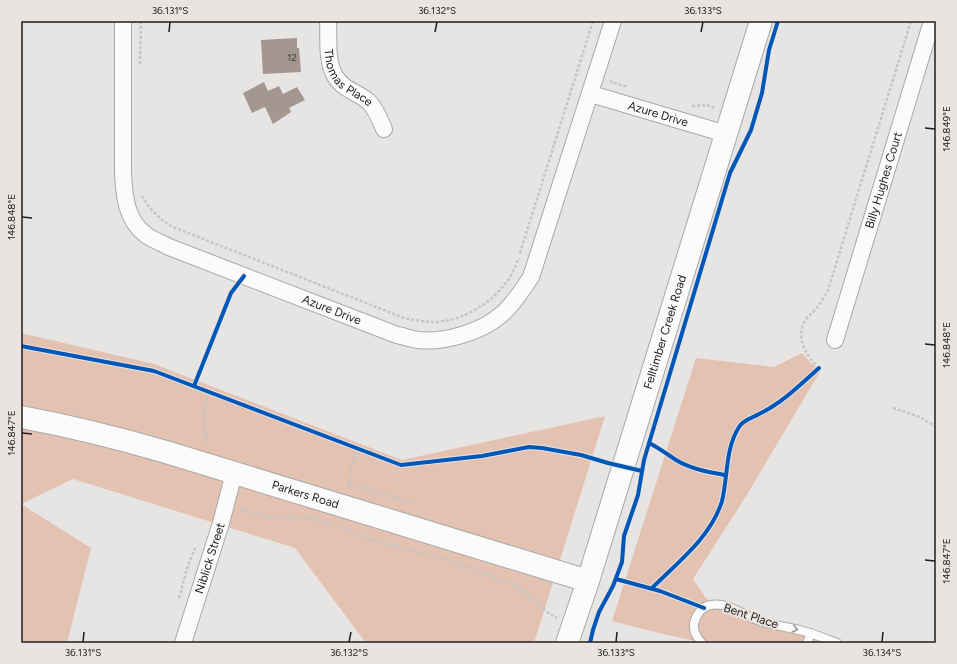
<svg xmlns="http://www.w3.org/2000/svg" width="957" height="664" viewBox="0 0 957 664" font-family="Figtree,sans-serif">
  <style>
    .green { fill: #e4c2b2 }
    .building { fill: #a49790 }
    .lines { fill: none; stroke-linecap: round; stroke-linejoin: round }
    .lane-casing { stroke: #aaa8a7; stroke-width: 10 }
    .street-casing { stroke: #aaa8a7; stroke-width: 18 }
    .secondary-casing { stroke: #aaa8a7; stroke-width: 24 }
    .path { stroke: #c5c5c4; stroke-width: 2.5; stroke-dasharray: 3 2; stroke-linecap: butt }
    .lane { stroke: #fbfbfb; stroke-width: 8 }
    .street { stroke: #fbfbfb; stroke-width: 16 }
    .secondary { stroke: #fbfbfb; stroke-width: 22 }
    .cycleway-casing { stroke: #e9e4e1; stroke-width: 6 }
    .cycleway { stroke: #0057b8; stroke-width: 4 }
    .oneway { stroke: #989797 }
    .ticks { fill: none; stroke: #1f1d1c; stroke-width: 1.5 }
    .labels { text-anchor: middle; stroke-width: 4; stroke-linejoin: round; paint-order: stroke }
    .number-label { font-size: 10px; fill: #403c39 }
    .street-label { font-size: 12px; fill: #1f1d1c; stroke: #e9e4e1 }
    .neatline { fill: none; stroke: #1f1d1c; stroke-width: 1.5 }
    .ticks-label { font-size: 10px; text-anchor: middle; fill: #1f1d1c }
  </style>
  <rect width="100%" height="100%" fill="#e7e5e3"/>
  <!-- green -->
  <g class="green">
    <path d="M 21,333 L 154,364 L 402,460 L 605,416 L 534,643 L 366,643 L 295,548 L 73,479 L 21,504 Z"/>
    <path d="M 802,353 L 811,363 L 821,370 L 748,493 L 693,579 L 706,598 L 735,615 L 771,629 L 801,634 L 826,643 L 704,643 L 659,633 L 612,621 L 696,358 L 774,367 Z"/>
    <path d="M 21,504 L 91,548 L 67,643 L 21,643 Z"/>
  </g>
  <!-- building -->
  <g class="building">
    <path d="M 297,38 L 297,48 L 299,48 L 301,72 L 263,74 L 261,40 Z"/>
    <path d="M 264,82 L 268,91 L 279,86 L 283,94 L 297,87 L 305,100 L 289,108 L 291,112 L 273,124 L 265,107 L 252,113 L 243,93 Z"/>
  </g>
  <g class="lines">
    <!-- lane casing -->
    <g class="lane-casing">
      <g id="lane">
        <path d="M 702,643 C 697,638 693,632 694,624 C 695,616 702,606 711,605 C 728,602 745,616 760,621 C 773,625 786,627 799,630 C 812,633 824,638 837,643"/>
        <path d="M 807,643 L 811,633"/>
      </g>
    </g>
    <!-- street casing -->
    <g class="street-casing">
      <g id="street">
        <path id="s1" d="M 123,21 L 123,172 C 124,196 126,220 146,235 C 153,240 162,243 169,247 L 397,335 C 403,336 411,339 418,340 C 444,343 482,332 502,314 C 514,304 522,290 531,277 L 613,21"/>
        <path id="s2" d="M 328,21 C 329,38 326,61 335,76 C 343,90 358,92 369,102 C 376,109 380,120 384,129"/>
        <path id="s3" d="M 591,94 L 726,134"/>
        <path id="s4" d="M 835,340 L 932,21"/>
        <path id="s5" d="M 183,643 L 221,523 L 234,473"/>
      </g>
    </g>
    <!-- secondary casing -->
    <g class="secondary-casing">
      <g id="secondary">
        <path id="s6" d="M 21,417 C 70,426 118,438 166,452 L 588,581"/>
        <path id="s7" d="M 567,643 L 588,581 L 761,21"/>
      </g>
    </g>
    <!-- path -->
    <g class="path">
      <path d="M 140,64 L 141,21"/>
      <path d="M 612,80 L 611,82 L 628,87"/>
      <path d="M 692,106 L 707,105 L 714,108"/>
      <path d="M 142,196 C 150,210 159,219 173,227 L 404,318 C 414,320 425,322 435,322 C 461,321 489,305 504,285 C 511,278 515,267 519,258"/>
      <path d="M 520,253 L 593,21"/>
      <path d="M 819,368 C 805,355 794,336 807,318 C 809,315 812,314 814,311 C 820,305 824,297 828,290 L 911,21"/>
      <path d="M 893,408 L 920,417 L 936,427"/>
      <path d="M 208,445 C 203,423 200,414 209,392"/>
      <path d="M 349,484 L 416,504"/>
      <path d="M 348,488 L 351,468 L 358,448"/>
      <path d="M 240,509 L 271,518 L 304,517 L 331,524"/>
      <path d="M 341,527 L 371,540 L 452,561 L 502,580 L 517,587 L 526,593 L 547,612 L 557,618"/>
      <path d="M 179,598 L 188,565 L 196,546"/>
    </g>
    <!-- lane -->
    <use href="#lane" class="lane"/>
    <!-- street -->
    <use href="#street" class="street"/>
    <!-- secondary -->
    <use href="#secondary" class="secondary"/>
    <!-- cycleway casing -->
    <g class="cycleway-casing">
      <g id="cycleway">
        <path d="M 21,346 L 154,371 L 401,465 L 482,456 L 529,447 L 542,448 L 581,455 L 608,463 L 642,471"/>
        <path d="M 194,386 L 231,293 L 244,276"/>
        <path d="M 649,443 C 659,448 667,454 676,460 C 691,469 708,472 725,475"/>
        <path d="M 616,579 L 660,591 L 704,608"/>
        <path d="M 652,588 C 678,562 711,537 722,501 C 728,477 725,449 739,427 C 743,420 752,418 759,414 C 782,403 800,385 819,368"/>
        <path d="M 590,643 L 593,630 L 599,612 L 613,586 L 622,562 L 624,536 L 638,495 L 644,460 L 730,173 L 751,130 L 762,93 L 769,50 L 778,21"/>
      </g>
    </g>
    <!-- cycleway -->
    <use href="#cycleway" class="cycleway"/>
  </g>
  <!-- one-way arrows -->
  <defs><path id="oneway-chevron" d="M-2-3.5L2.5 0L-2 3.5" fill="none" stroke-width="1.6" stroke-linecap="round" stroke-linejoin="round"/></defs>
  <use class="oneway" href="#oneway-chevron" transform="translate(795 629) rotate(12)"/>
  <!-- ticks -->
  <path class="ticks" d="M 169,32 L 170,22M 435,32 L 437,22M 701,32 L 703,22M 925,128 L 935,129M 22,217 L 32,218M 925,344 L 935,345M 22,433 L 32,434M 925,560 L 935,561M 83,642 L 84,632M 349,642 L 351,632M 616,642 L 617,632M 882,642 L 883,632"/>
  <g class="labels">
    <!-- number labels -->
    <g class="number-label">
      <text x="292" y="61">12</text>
    </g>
    <!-- street labels -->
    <g class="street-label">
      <text dy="4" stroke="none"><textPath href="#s2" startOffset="65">Thomas Place</textPath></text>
      <text dy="4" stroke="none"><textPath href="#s3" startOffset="70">Azure Drive</textPath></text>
      <text dy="4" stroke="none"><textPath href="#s4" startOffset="167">Billy Hughes Court</textPath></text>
      <text dy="4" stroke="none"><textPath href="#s1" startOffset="421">Azure Drive</textPath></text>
      <text dy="4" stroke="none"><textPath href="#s7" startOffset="326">Felltimber Creek Road</textPath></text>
      <text dy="4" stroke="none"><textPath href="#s6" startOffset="295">Parkers Road</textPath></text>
      <text dy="4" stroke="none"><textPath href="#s5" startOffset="89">Niblick Street</textPath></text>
      <text transform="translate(751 616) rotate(18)" y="4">Bent Place</text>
    </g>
  </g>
  <!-- border -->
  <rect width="957" height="664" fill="none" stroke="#e9e4e1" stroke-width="44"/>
  <rect x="22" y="22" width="913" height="620" class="neatline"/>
  <g class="ticks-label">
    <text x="170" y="14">36.131°S</text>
    <text x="437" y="14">36.132°S</text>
    <text x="703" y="14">36.133°S</text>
    <text transform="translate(946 129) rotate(-90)" y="4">146.849°E</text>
    <text transform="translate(11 217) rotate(-90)" y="4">146.848°E</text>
    <text transform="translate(946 345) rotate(-90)" y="4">146.848°E</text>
    <text transform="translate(11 433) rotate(-90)" y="4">146.847°E</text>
    <text transform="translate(946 561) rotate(-90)" y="4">146.847°E</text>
    <text x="83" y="656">36.131°S</text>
    <text x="349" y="656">36.132°S</text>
    <text x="616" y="656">36.133°S</text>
    <text x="882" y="656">36.134°S</text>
  </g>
</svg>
